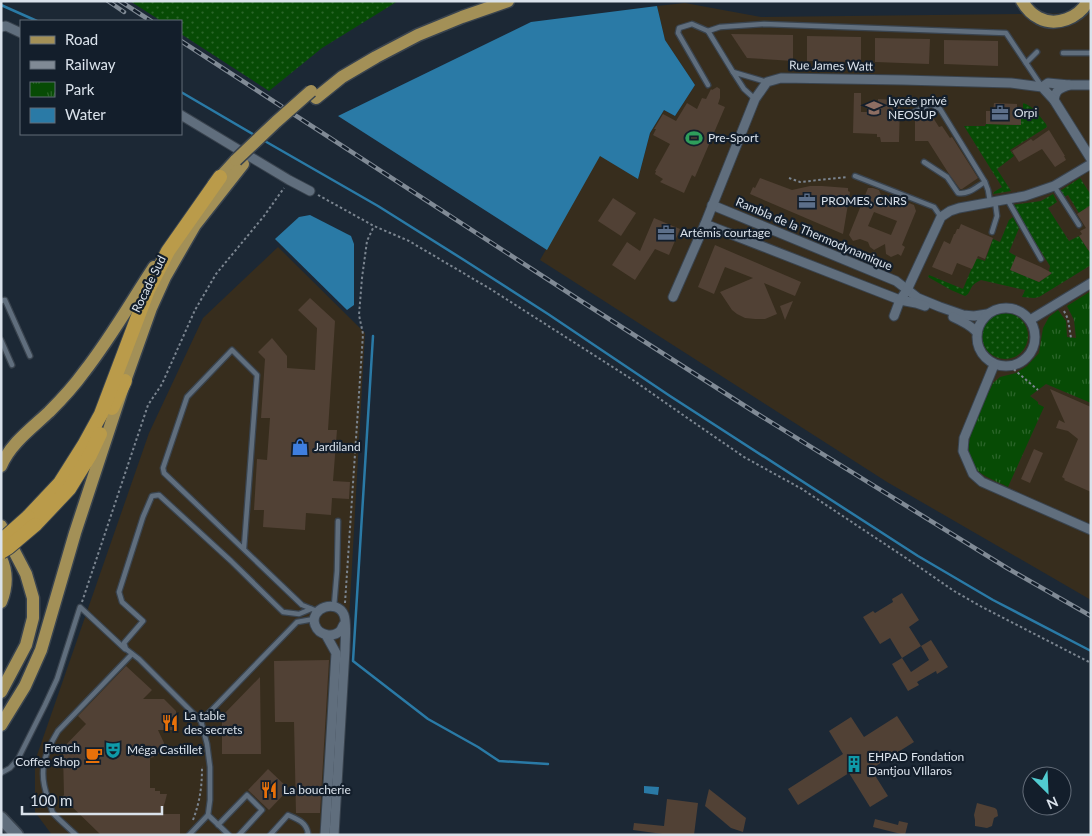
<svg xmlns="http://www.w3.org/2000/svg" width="1092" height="836" viewBox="0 0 1092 836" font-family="Lato,sans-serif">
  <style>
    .commercial { fill: #372d1d }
    .grass { fill: url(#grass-dots) }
    .park { fill: url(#park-tufts) }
    .water { fill: #2a7aa6 }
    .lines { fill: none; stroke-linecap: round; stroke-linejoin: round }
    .stream { stroke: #2a7aa6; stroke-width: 2.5 }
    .building { fill: #514135; fill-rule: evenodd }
    .service-casing { stroke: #39434e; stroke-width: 7 }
    .minor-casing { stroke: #39434e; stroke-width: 11 }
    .secondary-casing { stroke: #39434e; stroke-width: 15 }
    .primary-casing { stroke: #39434e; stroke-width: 15 }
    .trunk-casing { stroke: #39434e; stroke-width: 16 }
    .path { stroke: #7b8590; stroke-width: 2; stroke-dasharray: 2.5 2.5; stroke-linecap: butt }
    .service { stroke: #606e7d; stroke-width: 4.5 }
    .minor { stroke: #606e7d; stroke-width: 9 }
    .secondary { stroke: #606e7d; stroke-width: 12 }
    .primary { stroke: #a39057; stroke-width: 12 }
    .trunk { stroke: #ba9b4a; stroke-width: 14 }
    .rail-casing { stroke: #808a95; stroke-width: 4.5 }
    .rail { stroke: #131e2b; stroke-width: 2.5; stroke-dasharray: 8; stroke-linecap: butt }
    .primary-bridge-casing { stroke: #39434e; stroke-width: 15; stroke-linecap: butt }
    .trunk-bridge-casing { stroke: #39434e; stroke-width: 16; stroke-linecap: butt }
    .primary-bridge { stroke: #a39057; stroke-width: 12 }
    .trunk-bridge { stroke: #ba9b4a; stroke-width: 14 }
    .labels { text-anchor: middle; stroke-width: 4.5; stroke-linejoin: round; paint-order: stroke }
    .street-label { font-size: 12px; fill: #dae2eb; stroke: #131e2b }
    .poi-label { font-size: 12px; fill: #dae2eb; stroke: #131e2b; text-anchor: start }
  </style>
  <defs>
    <pattern id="grass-dots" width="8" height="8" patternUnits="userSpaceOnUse" patternTransform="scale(1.25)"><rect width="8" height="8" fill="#074b05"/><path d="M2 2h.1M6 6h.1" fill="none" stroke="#2b652a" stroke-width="1.8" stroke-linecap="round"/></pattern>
    <pattern id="park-tufts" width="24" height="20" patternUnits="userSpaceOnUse" patternTransform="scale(1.25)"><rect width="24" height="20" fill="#074b05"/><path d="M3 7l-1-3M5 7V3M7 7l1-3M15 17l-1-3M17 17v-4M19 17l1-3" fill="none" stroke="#2b652a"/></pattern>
  </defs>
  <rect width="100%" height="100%" fill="#1c2835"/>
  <!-- commercial -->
  <g class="commercial">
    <path d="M 685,3 L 761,17 L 1091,13 L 1091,600 L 887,482 L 540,260 L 600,155 L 638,179 L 650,133 L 664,110 L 675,116 L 695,85 L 665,40 L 657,6 Z"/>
    <path d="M 278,247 L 365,333 L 337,835 L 52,835 L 35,812 L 35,761 L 149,433 L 203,318 Z"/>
  </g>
  <!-- grass -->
  <g class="grass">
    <path d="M 130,1 L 398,1 L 322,48 L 269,91 L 181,34 L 181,21 L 161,21 Z"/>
    <path d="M 1023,103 C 1034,106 1039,116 1046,124 L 1047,127 L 1010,150 L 1014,156 L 997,169 L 1011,191 L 993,194 L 994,192 L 1002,187 L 964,126 L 985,126 L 986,124 L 1020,125 L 1021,118 L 1023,118 Z"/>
    <path d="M 1080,178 L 1091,195 L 1091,205 L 1079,213 L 1068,195 L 1064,197 L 1060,191 Z"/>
    <path d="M 1053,194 L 1057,202 L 1048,208 L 1069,241 L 1079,236 L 1088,250 L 1091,249 L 1091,265 L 1039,297 L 1034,298 L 1022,297 L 1025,290 L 981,280 C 977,282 973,284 971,288 C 969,292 969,294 965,296 L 951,290 L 928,277 L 929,275 L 963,289 L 976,258 L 985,261 L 993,239 L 1000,242 L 1009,220 L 1013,217 L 1019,228 L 1009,252 L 1016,256 L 1011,270 L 1039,282 L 1051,274 L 1049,271 L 1050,266 L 1012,205 L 1041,201 Z"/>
    <circle cx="1005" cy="336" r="23"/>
  </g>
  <!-- park -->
  <path class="park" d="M 1091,291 L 1091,403 L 1046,384 L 1030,396 L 1038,402 L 1038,404 L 1044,407 L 1008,487 C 997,481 979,476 972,464 C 960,442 984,404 993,383 L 1000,377 L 1016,373 L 1027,366 L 1039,353 L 1043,328 L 1049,317 L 1058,310 L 1066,321 L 1067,337 L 1076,338 L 1074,320 L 1067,306 Z"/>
  <!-- water -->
  <g class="water">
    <path d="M 657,6 L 665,40 L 695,85 L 675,116 L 664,110 L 650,133 L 638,179 L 600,156 L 547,250 L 338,116 L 531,22 Z"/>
    <path d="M 310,215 L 351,236 L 354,244 L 354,305 L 347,310 L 275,239 L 299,217 Z"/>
    <path d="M 644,786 L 659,787 L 658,795 L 644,793 Z"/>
  </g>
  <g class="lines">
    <!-- stream -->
    <g class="stream">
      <path d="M 1,5 L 37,21"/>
      <path d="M 181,92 L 256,136"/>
      <path d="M 263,140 L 378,206 L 464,260 L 548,314 L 670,396 L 918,556 L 993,600 L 1091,651"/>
      <path d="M 373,336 L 353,661 L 428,719 L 478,747 L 499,761 L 548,764"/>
    </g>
  </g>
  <!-- building -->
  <g class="building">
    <path d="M 731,34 L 793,35 L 793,61 L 747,58 Z"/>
    <path d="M 807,36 L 861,37 L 861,62 L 807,61 Z"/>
    <path d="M 875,38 L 930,39 L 929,64 L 875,62 Z"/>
    <path d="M 944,40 L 998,41 L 998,66 L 944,64 Z"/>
    <path d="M 717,87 L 720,89 L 720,98 L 718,104 L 725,107 L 695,177 L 692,175 L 684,193 L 660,182 L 663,179 L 655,174 L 656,171 L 655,171 L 670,144 L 653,135 L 656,129 L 654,129 L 663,114 L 676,121 L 687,103 L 697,109 L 702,98 L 706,99 L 711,89 L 712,90 Z"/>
    <path d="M 854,93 L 861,93 L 861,112 L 874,112 L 874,101 L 878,102 L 878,99 L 896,100 L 899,101 L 900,104 L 899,142 L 881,142 L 880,137 L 877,137 L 877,134 L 853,133 Z"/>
    <path d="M 994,103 L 1017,104 L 1017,111 L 1023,111 L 1023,119 L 1021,118 L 1021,125 L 986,124 L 986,111 L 993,111 Z"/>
    <path d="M 928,110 L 939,127 L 942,126 L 950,138 L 952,137 L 978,178 L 962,189 L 960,189 L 949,174 L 928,141 L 915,141 L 915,117 Z"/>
    <path d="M 1049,130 L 1065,156 L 1064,156 L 1066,160 L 1055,167 L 1042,149 L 1019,162 L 1012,151 L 1031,139 L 1033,141 Z"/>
    <path d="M 760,178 L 792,190 L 810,186 L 822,186 L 848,188 L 848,191 L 850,192 L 843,234 L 750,194 L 753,187 L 755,188 Z"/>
    <path d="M 868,188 L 873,188 L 879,190 L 881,195 L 904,205 L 909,203 L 914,205 L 916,211 L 902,245 L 905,247 L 901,256 L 898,254 L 891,257 L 886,254 L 885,244 L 874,250 L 870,247 L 868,242 L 860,239 L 853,241 L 849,235 ZM 874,212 L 897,221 L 891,235 L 868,226 Z"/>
    <path d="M 613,198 L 636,213 L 621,236 L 598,221 Z"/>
    <path d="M 1091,205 L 1091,254 L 1079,236 L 1082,234 L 1080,231 L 1086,228 L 1077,214 Z"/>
    <path d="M 654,218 L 680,229 L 669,255 L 655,249 L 635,280 L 612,265 L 627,242 L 640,251 Z"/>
    <path d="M 961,224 L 993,238 L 985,259 L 978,256 L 972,269 L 957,263 L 952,275 L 932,267 L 944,241 L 950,244 L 954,234 L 955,234 L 957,229 L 959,229 Z"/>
    <path d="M 715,245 L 801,282 L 795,296 L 764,283 L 777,314 L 765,319 L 755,319 L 745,318 L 737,314 L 732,310 L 720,292 L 753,278 L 725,267 L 714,294 L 698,287 Z"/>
    <path d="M 1016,256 L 1041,267 L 1052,273 L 1039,282 L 1010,270 Z"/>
    <path d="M 310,298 L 335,321 L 328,430 L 337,430 L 333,481 L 350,482 L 349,499 L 332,498 L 331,515 L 306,513 L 305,530 L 263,527 L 264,510 L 254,510 L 257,459 L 267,460 L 270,418 L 261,418 L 265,359 L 258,352 L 272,338 L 287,356 L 287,368 L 315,370 L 317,328 L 298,310 Z"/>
    <path d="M 793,301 L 785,320 L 780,306 Z"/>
    <path d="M 1050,389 L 1091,407 L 1091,492 L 1064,480 L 1065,479 L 1062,477 L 1078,439 L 1068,431 L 1056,428 L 1059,420 L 1065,423 Z"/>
    <path d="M 1034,449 L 1043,453 L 1030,483 L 1021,479 Z"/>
    <path d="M 902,593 L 919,620 L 909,627 L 921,646 L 902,658 L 890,638 L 880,644 L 863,617 L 873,611 L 875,613 L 893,602 L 892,599 Z"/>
    <path d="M 931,640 L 948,667 L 937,674 L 936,671 L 917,682 L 919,685 L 908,691 L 892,664 L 902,658 L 911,672 L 929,660 L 921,646 Z"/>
    <path d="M 329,660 L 320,813 L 296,813 L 294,722 L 275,722 L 274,661 Z"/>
    <path d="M 126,666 L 152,690 L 143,699 L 164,699 L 176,711 L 176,730 L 158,730 L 164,743 L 166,751 L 159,751 L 159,754 L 154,754 L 154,757 L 150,758 L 150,788 L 155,788 L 155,791 L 160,791 L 160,794 L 167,794 L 165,802 L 161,814 L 180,814 L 180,835 L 101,835 L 62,797 L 64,795 L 63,753 L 60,751 L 86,724 L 78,716 Z"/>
    <path d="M 260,677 L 261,754 L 222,754 L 222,720 L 223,720 L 223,715 Z"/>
    <path d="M 897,716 L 914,742 L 871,769 L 888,796 L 870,807 L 849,773 L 798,805 L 788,789 L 843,754 L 829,731 L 851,717 L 864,737 Z"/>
    <path d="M 268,769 L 289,789 L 269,810 L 248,790 Z"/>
    <path d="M 709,789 L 746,818 L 743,832 L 731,828 L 705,806 Z"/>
    <path d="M 667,799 L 698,803 L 694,835 L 670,835 L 633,830 L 634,823 L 664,826 Z"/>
    <path d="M 977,803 L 995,808 L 997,810 L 998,816 L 994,818 L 992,826 L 987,828 L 975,826 L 975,820 L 974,815 Z"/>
    <path d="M 875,819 L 898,825 L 899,821 L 908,823 L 905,835 L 873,827 Z"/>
  </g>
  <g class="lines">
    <!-- service casing -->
    <g class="service-casing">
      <g id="service">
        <path d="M 708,31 L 720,27 L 764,24 L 1006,33 L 1042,87"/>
        <path d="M 1063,53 L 1091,53"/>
        <path d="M 1026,63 L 1037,52"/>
        <path d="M 708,85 L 678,33 L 679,28 L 692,24 L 708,31 L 733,72"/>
        <path d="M 755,99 L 744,89 L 733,72 L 767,82"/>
        <path d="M 914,112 L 931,104 L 940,109 L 985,182 L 988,190 L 990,202"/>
        <path d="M 924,162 L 947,177 L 958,193 C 968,195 976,187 985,182"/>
        <path d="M 855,176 L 934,207 L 941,217"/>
        <path d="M 1054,186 L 1079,225"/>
        <path d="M 1007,199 L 1041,259"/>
        <path d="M 992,232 L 997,216 L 995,201"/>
        <path d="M 1,301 L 5,300 L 30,356"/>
        <path d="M 1,340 L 12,365"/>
        <path d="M 244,548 L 257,375 L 232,350 L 187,397 L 163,468 L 164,473 L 302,605 L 317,611"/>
        <path d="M 334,606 L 337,571 L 338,521"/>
        <path d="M 201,721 L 139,659 L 126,649 L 124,643 L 143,621 L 122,602 L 119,592 L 143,517 L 152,496 L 159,495 L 231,561 L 283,612 L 299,614 L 311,609"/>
        <path d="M 1,773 L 10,768 L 18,759 L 45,705 L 57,679 L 80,607 L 125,649"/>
        <path d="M 208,815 L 229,835"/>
        <path d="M 218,825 L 247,795 L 262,810 L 239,835"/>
        <path d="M 76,835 C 70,829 58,819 53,813 C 51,809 50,803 48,798 C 38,772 44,754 58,731 L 132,654"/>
        <path d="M 189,835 L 208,815 L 210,800 L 210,767 L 207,744 L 201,721 L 297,622 L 314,619"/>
        <path d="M 270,835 L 288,815 C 297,819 306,822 308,833 L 307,835"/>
      </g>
    </g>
    <!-- minor casing -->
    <g class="minor-casing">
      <g id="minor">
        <path d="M 1,27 L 6,26 L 21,33"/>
        <path d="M 1069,85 L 1091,85"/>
        <path d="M 1042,87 L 1048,83 L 1069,85 C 1059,89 1056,89 1054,100"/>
        <path d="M 181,115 L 289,180 L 310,191"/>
        <path d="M 712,205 L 896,281 L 918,298 L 940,307 L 963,315 L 974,316 L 987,314"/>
        <path d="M 705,224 L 900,300 L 916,303 L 925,306"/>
        <path d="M 673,297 L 705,224 L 755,99 L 767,82 L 781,78 L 903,80 L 1011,83 L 1042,87 L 1054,100 L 1091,159"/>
        <circle cx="1006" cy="337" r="29"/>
        <path d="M 894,316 L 900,300 L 907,290 L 941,217 L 950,211 L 959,208 L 1025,196 L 1054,186 L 1091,164"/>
        <path d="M 953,317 C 962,321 970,325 977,332"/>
        <path d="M 1030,320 L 1091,283"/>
        <path d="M 994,365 L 964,438 L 963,451 L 973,474 L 982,482 L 1091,530"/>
        <path d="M 325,835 L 336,653 L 326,635"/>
        <path d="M 334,835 L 345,650 C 345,640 347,623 344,615 C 337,598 309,608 315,625 C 319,636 334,638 341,630 C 342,628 343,625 345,623"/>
      </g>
    </g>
    <!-- secondary casing -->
    <g class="secondary-casing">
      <path id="secondary" d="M 1,818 L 17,835"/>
    </g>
    <!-- primary casing -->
    <g class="primary-casing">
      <g id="primary">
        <path d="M 1022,1 C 1026,8 1031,14 1039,18 C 1056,27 1079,18 1088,1"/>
        <path d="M 316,98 L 342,77 L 376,57 L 418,35 L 462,17 L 508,1"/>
        <path d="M 214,184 L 236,160"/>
        <path d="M 1,466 C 10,444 32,428 49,412 C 61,400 74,386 84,372 C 110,339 131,302 154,267"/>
        <path d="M 1,526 L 26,574 L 33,598 L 33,618 L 26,645 L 1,692"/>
        <path d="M 1,558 C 8,573 7,587 1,602"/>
        <path d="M 1,725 L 25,686 L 41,650 L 75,533 L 125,381 L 151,308 L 165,277 L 195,225 L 243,164"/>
      </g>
    </g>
    <!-- trunk casing -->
    <g class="trunk-casing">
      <g id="trunk">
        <path d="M 112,408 L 125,381"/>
        <path d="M 28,517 L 60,483 L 84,445 L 101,414 L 148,290 L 168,251 L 220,177"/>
        <path d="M 35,525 L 69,489 L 90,455 L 100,434"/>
      </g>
    </g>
    <!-- path -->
    <g class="path">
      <path d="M 789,178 L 800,182 L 848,177"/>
      <path d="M 318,195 L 374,226 L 409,241 L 492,290 L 633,380 L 683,415 L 744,457 L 802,489 L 915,564 L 954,591 L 982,607 L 1091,663"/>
      <path d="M 1064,311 L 1068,319 L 1071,338"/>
      <path d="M 1010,366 L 1038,390"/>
      <path d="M 82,602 L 148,405 L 162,384 L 195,310 L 216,274 L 264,216 L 284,188"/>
      <path d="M 345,603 L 363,334 L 359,315 L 362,278 L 367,241 L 374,226"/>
      <path d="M 193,820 C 200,801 202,787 202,767 L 203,767"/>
    </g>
    <!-- service -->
    <use href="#service" class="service"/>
    <!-- minor -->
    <use href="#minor" class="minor"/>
    <!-- secondary -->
    <use href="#secondary" class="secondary"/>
    <!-- primary -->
    <use href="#primary" class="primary"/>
    <!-- trunk -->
    <use href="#trunk" class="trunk"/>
    <!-- rail casing -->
    <g class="rail-casing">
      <g id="rail">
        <path d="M 108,1 L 124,12"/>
        <path d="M 120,1 L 151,21"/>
        <path d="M 181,41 L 581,301 L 756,413 L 1007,568 L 1091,616"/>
      </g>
    </g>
    <!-- rail -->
    <use href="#rail" class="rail"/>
    <!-- primary-bridge casing -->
    <g class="primary-bridge-casing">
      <path id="primary-bridge" d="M 236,160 L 276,122 L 311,91"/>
    </g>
    <!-- trunk-bridge casing -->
    <g class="trunk-bridge-casing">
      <g id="trunk-bridge">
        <path d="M 1,541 L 28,517"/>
        <path d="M 1,552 L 9,547 L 35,525"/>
      </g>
    </g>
    <!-- primary-bridge -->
    <use href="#primary-bridge" class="primary-bridge"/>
    <!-- trunk-bridge -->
    <use href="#trunk-bridge" class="trunk-bridge"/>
  </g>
  <!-- icons -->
  <defs>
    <g id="school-bare" transform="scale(1.35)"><path d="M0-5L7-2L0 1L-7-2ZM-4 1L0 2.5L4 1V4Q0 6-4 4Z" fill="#8d6e63" stroke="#131e2b" stroke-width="2.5" paint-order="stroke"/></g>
    <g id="office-bare" transform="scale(1.35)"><path d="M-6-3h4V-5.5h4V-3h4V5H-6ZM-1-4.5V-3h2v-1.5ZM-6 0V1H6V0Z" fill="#5c6f8a" stroke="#131e2b" stroke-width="2.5" paint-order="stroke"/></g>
    <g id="stadium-bare" transform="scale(1.35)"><path d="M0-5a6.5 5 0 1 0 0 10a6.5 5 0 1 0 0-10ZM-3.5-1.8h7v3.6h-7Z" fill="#2e9e5b" stroke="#131e2b" stroke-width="2.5" paint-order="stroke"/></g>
    <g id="shop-bare" transform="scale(1.35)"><path d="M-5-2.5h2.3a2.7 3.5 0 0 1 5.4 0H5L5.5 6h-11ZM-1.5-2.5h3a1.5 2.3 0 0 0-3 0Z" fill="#3f7fe0" stroke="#131e2b" stroke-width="2.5" paint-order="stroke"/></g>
    <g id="restaurant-bare" transform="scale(1.35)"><path d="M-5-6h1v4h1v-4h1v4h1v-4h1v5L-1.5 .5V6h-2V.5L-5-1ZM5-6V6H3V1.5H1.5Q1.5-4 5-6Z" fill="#e8710a" stroke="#131e2b" stroke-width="2.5" paint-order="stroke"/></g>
    <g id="theatre-bare" transform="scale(1.35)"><path d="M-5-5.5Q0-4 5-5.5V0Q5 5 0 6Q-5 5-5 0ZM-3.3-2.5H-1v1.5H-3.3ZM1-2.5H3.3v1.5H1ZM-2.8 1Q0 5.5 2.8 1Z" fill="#0f9aa8" stroke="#131e2b" stroke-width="2.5" paint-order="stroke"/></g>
    <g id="cafe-bare" transform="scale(1.35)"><path d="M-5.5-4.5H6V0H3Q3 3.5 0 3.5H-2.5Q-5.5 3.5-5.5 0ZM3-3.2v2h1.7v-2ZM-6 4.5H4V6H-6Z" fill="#e8710a" stroke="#131e2b" stroke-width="2.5" paint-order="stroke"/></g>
    <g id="building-bare" transform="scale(1.35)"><path d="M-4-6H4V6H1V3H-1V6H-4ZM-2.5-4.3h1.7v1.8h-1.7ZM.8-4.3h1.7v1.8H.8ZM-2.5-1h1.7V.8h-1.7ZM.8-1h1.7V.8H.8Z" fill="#0f9aa8" stroke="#131e2b" stroke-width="2.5" paint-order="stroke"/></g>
  </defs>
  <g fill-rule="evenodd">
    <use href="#school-bare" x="874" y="108"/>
    <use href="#office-bare" x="1000" y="113"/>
    <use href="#stadium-bare" x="694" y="138"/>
    <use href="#office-bare" x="807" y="201"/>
    <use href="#office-bare" x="666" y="233"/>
    <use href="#shop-bare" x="300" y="447"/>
    <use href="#restaurant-bare" x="170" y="723"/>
    <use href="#theatre-bare" x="113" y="750"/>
    <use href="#cafe-bare" x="94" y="755"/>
    <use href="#building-bare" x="854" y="764"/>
    <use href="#restaurant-bare" x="269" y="790"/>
  </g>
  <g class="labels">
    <!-- street labels -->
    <g class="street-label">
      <text transform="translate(831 66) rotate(1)" y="4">Rue James Watt</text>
      <text transform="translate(814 234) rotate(23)" y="4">Rambla de la Thermodynamique</text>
      <text transform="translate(149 284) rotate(-64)" y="4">Rocade Sud</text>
    </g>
    <!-- poi labels -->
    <g class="poi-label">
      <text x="888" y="105">Lycée privé<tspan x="888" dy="14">NEOSUP</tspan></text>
      <text x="1014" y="117">Orpi</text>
      <text x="708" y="142">Pre-Sport</text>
      <text x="821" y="205">PROMES, CNRS</text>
      <text x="680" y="237">Artémis courtage</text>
      <text x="314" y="451">Jardiland</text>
      <text x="184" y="720">La table<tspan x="184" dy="14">des secrets</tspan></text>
      <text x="80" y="752" text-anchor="end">French<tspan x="80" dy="14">Coffee Shop</tspan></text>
      <text x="127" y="754">Méga Castillet</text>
      <text x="868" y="761">EHPAD Fondation<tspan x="868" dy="14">Dantjou VIllaros</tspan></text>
      <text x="283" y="794">La boucherie</text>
    </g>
  </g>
  <!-- border -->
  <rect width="1092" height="836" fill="none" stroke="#dae2eb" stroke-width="5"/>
  <!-- legend -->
  <rect x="20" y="20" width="162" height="115" fill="#131e2b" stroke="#636c78"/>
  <rect x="30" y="36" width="25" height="8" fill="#a39057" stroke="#636c78"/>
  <text x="65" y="45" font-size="15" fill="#dae2eb">Road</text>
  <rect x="30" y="61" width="25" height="8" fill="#808a95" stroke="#636c78"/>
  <text x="65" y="70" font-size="15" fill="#dae2eb">Railway</text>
  <rect x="30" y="82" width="25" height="15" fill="url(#park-tufts)" stroke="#636c78"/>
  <text x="65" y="95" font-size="15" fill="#dae2eb">Park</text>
  <rect x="30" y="108" width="25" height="15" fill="#2a7aa6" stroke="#636c78"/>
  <text x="65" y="120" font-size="15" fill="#dae2eb">Water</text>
  <!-- north arrow -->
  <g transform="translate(1047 791) rotate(156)"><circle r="24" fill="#131e2b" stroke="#636c78"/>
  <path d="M0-4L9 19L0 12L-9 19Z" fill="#51ccd1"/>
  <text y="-8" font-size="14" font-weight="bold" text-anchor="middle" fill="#dae2eb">N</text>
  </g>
  <!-- scale -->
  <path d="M22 806v8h140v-8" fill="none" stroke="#dae2eb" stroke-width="2.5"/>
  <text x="30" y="806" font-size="15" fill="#dae2eb" stroke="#131e2b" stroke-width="4" paint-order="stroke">100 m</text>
</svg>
